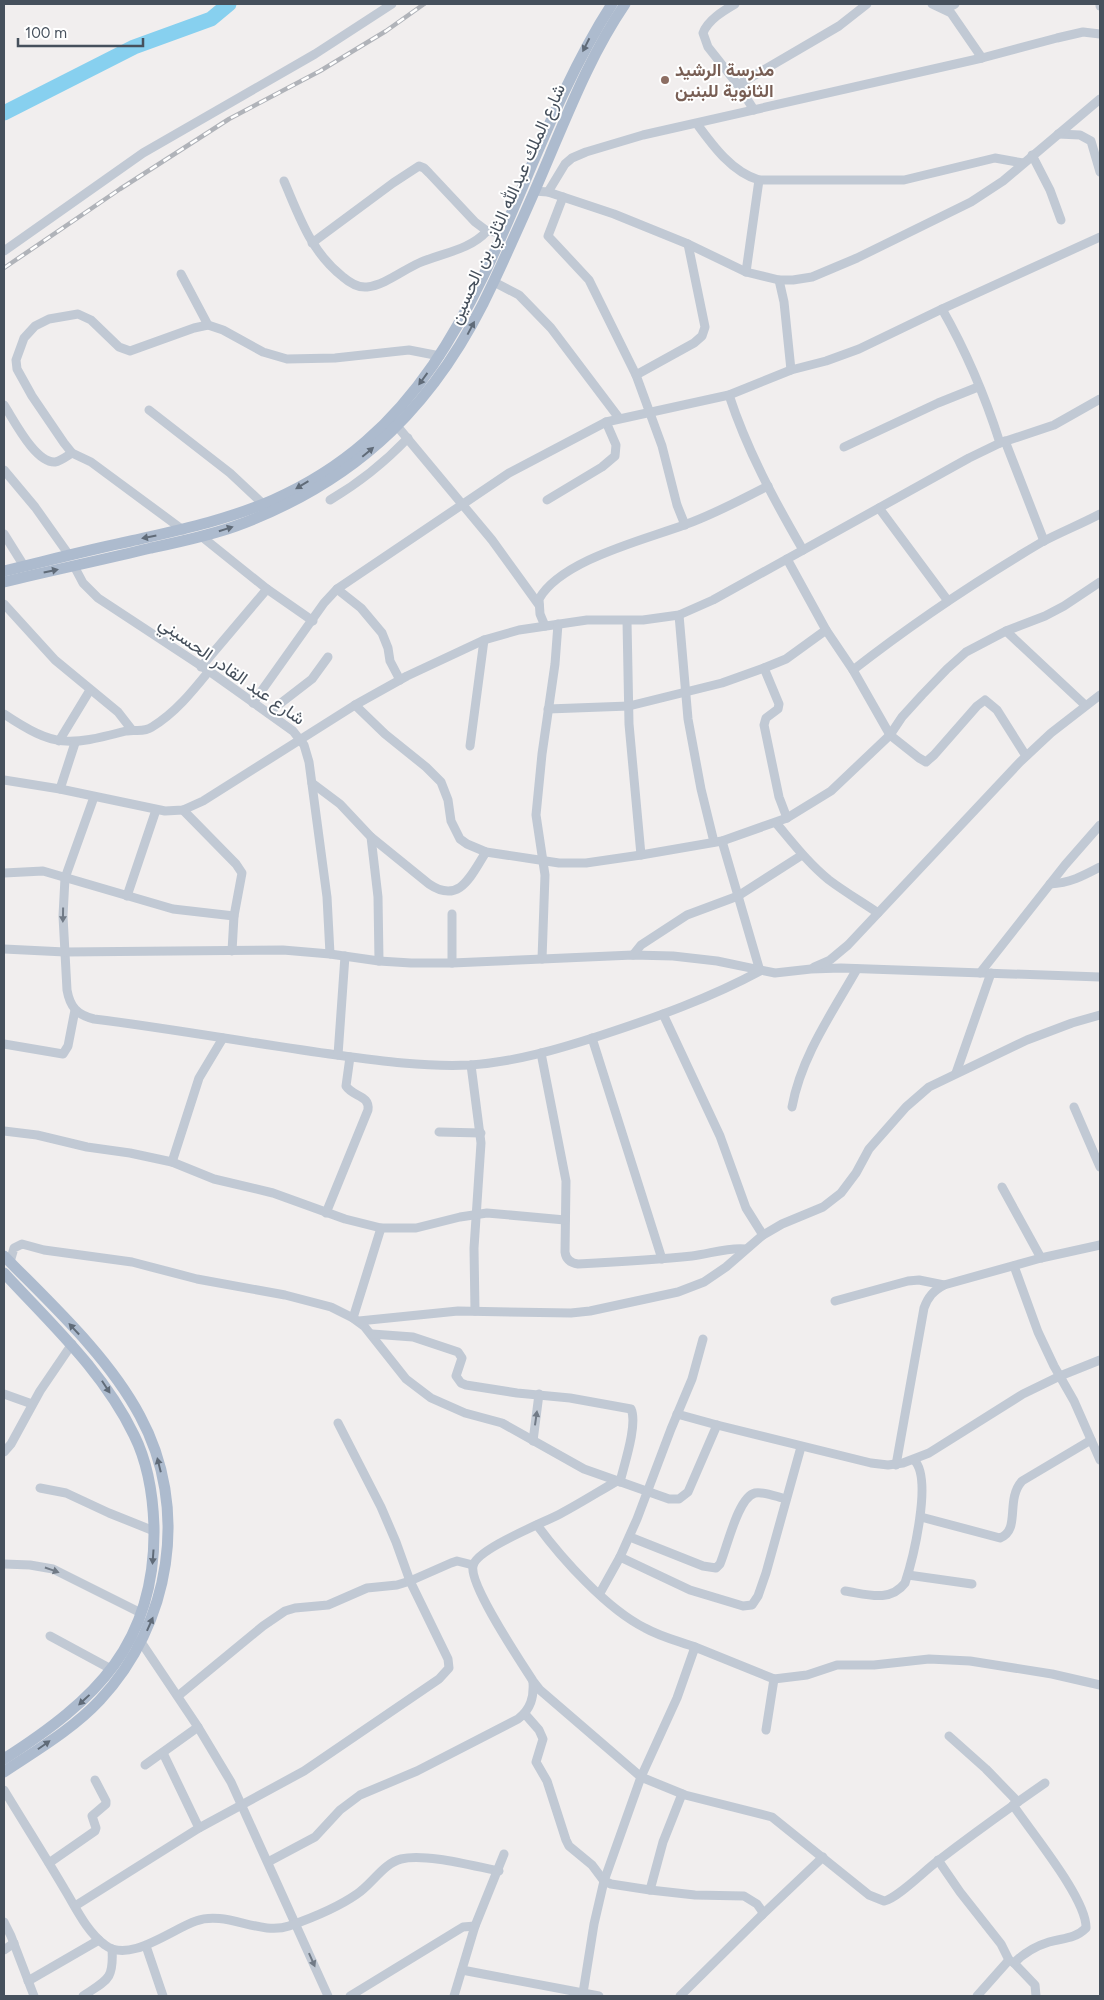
<svg xmlns="http://www.w3.org/2000/svg" width="1104" height="2000" viewBox="0 0 1104 2000" font-family="Figtree,Vazirmatn,sans-serif">
  <style>
    .lines { fill: none; stroke-linecap: round; stroke-linejoin: round }
    .river { stroke: #87d0ef; stroke-width: 15 }
    .minor { stroke: #c1c9d4; stroke-width: 9 }
    .major { stroke: #adbbce; stroke-width: 11 }
    .rail-casing { stroke: #b0b3b9; stroke-width: 4.5 }
    .rail { stroke: #fff; stroke-width: 2.5; stroke-dasharray: 8; stroke-linecap: butt }
    .oneway { fill: #606b78 }
    .oneway2 { fill: #717a86 }
    .education-dot { fill: #8d6e63; stroke: #fff; stroke-width: 2 }
    .labels { text-anchor: middle; stroke-width: 4; stroke-linejoin: round; paint-order: stroke }
    .education-label { font-size: 18px; font-weight: bold; fill: #785e54; stroke: #fff; text-anchor: start }
    .street-label { font-size: 18px; fill: #46505c; stroke: #fff }
  </style>
  <rect width="100%" height="100%" fill="#f1eeee"/>
  <g class="lines">
    <!-- river -->
    <path class="river" d="M 4,113 L 134,47 L 211,19 L 229,4"/>
    <!-- minor -->
    <g class="minor">
      <path d="M 735,4 C 723,11 708,20 703,33 L 708,47 L 738,85 L 754,110"/>
      <path d="M 932,4 L 951,13 L 982,58"/>
      <path d="M 1100,4 L 1100,6"/>
      <path d="M 946,9 L 955,4"/>
      <path d="M 738,85 L 839,26 L 867,4"/>
      <path d="M 697,124 C 713,146 732,172 759,180 L 904,180 L 995,158 L 1023,163"/>
      <path d="M 1058,134 L 1080,135 L 1091,141 L 1100,172"/>
      <path d="M 1032,155 L 1050,190 L 1061,220"/>
      <path d="M 284,181 C 300,218 311,252 343,277 C 350,283 358,288 367,287 C 385,285 403,270 419,263 C 442,253 470,250 487,231"/>
      <path d="M 534,191 L 548,192 L 614,214 L 688,244 L 746,272 L 779,280 L 793,280 L 812,277 L 857,258 L 971,202 L 1003,181 L 1100,99"/>
      <path d="M 548,192 L 565,164 L 572,158 L 586,152 L 643,135 L 982,58 L 1057,38 L 1083,32 L 1100,34"/>
      <path d="M 563,197 L 548,236 L 589,280 L 636,375 L 662,446 L 677,505 L 685,525"/>
      <path d="M 312,243 L 393,183 L 419,166 L 424,168 L 429,173 L 475,222 L 487,231 L 503,233"/>
      <path d="M 4,251 L 143,153 L 315,54 L 392,4"/>
      <path d="M 746,272 L 759,180"/>
      <path d="M 181,274 L 208,325"/>
      <path d="M 779,280 L 784,302 L 791,370"/>
      <path d="M 494,282 L 519,295 L 551,328 L 619,418"/>
      <path d="M 942,309 C 966,351 985,396 1000,443"/>
      <path d="M 636,375 L 694,343 L 702,336 L 705,327 L 688,244"/>
      <path d="M 729,395 C 747,450 774,500 803,550"/>
      <path d="M 4,405 C 14,420 35,463 55,462 C 61,461 67,456 72,453"/>
      <path d="M 149,410 L 230,473 L 263,504"/>
      <path d="M 397,426 L 492,540 L 539,605"/>
      <path d="M 1005,441 L 1044,541"/>
      <path d="M 844,447 L 938,403 L 978,387"/>
      <path d="M 4,470 L 35,507 L 69,555"/>
      <path d="M 330,500 C 359,483 384,463 408,438"/>
      <path d="M 547,500 L 602,467 L 615,456 L 616,445 L 606,422"/>
      <path d="M 879,508 L 948,601"/>
      <path d="M 183,530 L 91,462 L 72,453 L 64,443 L 32,396 L 17,369 L 16,360 L 24,338 L 35,326 L 49,319 L 78,314 L 91,320 L 119,347 L 130,351 L 194,328 L 208,325 L 223,330 L 263,352 L 287,359 L 335,358 L 409,350 L 440,356"/>
      <path d="M 4,534 L 24,566"/>
      <path d="M 201,536 L 267,589 L 313,621"/>
      <path d="M 787,559 L 826,630 L 853,670 L 890,735 L 919,758 L 926,762 L 934,755 L 977,706 L 985,700 L 997,710 L 1026,756"/>
      <path d="M 74,566 L 83,583 L 98,598 L 209,671 L 293,731 L 304,745 L 309,762 L 327,897 L 330,954"/>
      <path d="M 337,589 L 361,608 L 382,633 L 388,648 L 390,661 L 400,680"/>
      <path d="M 4,604 L 55,660 L 118,712 L 132,730"/>
      <path d="M 679,615 L 688,719 L 701,789 L 714,842"/>
      <path d="M 627,621 L 629,724 L 641,855"/>
      <path d="M 545,626 L 540,614 L 539,599 C 561,560 644,540 684,525 C 713,515 740,500 768,486"/>
      <path d="M 1006,631 L 1085,705"/>
      <path d="M 201,667 L 267,589"/>
      <path d="M 764,668 L 779,704 L 778,709 L 766,718 L 764,725 L 779,797 L 787,818"/>
      <path d="M 853,670 C 913,623 976,581 1042,542 C 1061,532 1081,524 1100,514"/>
      <path d="M 253,703 L 324,603 L 337,589 L 509,473 L 606,422 L 729,395 L 791,370 L 826,361 L 859,349 L 942,309 L 1100,237"/>
      <path d="M 355,705 L 385,734 L 426,767 L 441,782 L 448,800 L 451,821 L 460,839 L 467,844 L 486,852 L 559,863 L 586,863 L 641,855 L 722,841 L 787,818 L 831,791 L 890,735 L 902,717 L 922,695 L 947,669 L 966,652 L 1006,631 L 1045,616 L 1064,606 L 1100,582"/>
      <path d="M 548,709 L 629,706 L 722,683 L 764,668 L 786,659 L 826,630"/>
      <path d="M 268,713 L 312,679 L 328,657"/>
      <path d="M 4,714 C 55,748 68,746 126,731 C 135,729 143,733 152,727 C 175,713 192,692 209,671"/>
      <path d="M 59,741 L 90,690"/>
      <path d="M 470,746 L 484,640"/>
      <path d="M 4,780 L 60,789 L 165,811 L 183,810 L 203,801 L 355,705 L 407,676 L 484,640 L 519,630 L 587,620 L 643,620 L 679,615 L 713,600 L 969,458 L 1000,443 L 1054,425 L 1100,399"/>
      <path d="M 312,783 L 340,804 L 371,837 L 378,897 L 379,961"/>
      <path d="M 60,789 L 75,743"/>
      <path d="M 94,797 L 65,878 L 63,916 L 67,990 C 70,1007 77,1015 94,1019 C 175,1029 256,1044 337,1055 C 381,1061 425,1067 470,1065 C 515,1062 559,1049 602,1035 C 657,1017 710,998 760,971 L 722,841"/>
      <path d="M 183,810 L 236,864 L 242,873 L 234,916 L 232,951"/>
      <path d="M 776,823 C 793,843 809,864 829,880 C 845,892 862,902 878,913"/>
      <path d="M 371,837 L 429,884 C 460,905 471,875 486,852"/>
      <path d="M 4,873 L 43,871 L 173,909 L 234,916"/>
      <path d="M 1050,884 C 1070,883 1083,876 1100,867"/>
      <path d="M 127,896 L 156,810"/>
      <path d="M 452,914 L 452,963"/>
      <path d="M 4,949 L 65,952 L 283,950 L 330,954 L 379,961 L 411,963 L 452,963 L 633,955 L 673,956 L 717,961 L 775,973 L 811,969 L 841,968 L 1100,977"/>
      <path d="M 633,955 L 641,945 L 687,915 L 738,896 L 802,855"/>
      <path d="M 542,959 L 545,875 L 536,815 L 542,754 L 555,664 L 558,624"/>
      <path d="M 814,967 L 830,960 L 848,945 L 1020,762 L 1051,733 L 1100,695"/>
      <path d="M 980,973 L 1065,865 L 1100,825"/>
      <path d="M 663,1014 L 720,1136 L 746,1208 L 763,1235"/>
      <path d="M 592,1038 L 662,1259"/>
      <path d="M 4,1044 L 63,1054 L 68,1046 L 75,1010"/>
      <path d="M 541,1053 L 566,1181 L 565,1252 C 566,1260 571,1263 578,1264 C 616,1262 654,1260 692,1256 C 709,1254 729,1247 745,1249"/>
      <path d="M 338,1055 L 345,956"/>
      <path d="M 471,1065 L 481,1143 L 474,1248 L 475,1311"/>
      <path d="M 956,1073 L 991,973"/>
      <path d="M 792,1107 C 801,1057 832,1013 857,969"/>
      <path d="M 1074,1107 L 1100,1167"/>
      <path d="M 4,1131 L 37,1135 L 87,1147 L 130,1153 L 172,1162 L 214,1179 L 273,1193 L 345,1219 L 381,1228 L 416,1228 L 460,1217 L 487,1213 L 565,1220"/>
      <path d="M 439,1132 L 481,1133"/>
      <path d="M 172,1162 L 199,1078 L 223,1038"/>
      <path d="M 1002,1187 L 1041,1258"/>
      <path d="M 326,1213 L 368,1110 C 370,1095 353,1097 346,1086 L 350,1057"/>
      <path d="M 10,1262 L 14,1248 L 22,1244 L 44,1250 L 132,1262 L 197,1279 L 285,1295 L 331,1307 L 353,1318 L 364,1326 L 406,1379 L 431,1398 L 465,1413 L 502,1423 L 584,1469 L 669,1499 L 679,1499 L 688,1492 L 717,1425"/>
      <path d="M 1014,1266 L 1038,1332 L 1054,1366 L 1074,1401 L 1100,1460"/>
      <path d="M 835,1301 L 908,1281 L 919,1280 L 944,1285"/>
      <path d="M 353,1318 L 381,1228"/>
      <path d="M 359,1321 L 458,1311 L 571,1313 L 590,1311 L 678,1292 L 704,1282 L 726,1267 L 763,1235 L 782,1224 L 823,1207 L 841,1193 L 856,1173 L 869,1149 L 906,1107 L 929,1087 L 1027,1040 L 1072,1023 L 1100,1015"/>
      <path d="M 372,1334 L 413,1337 L 458,1352 L 462,1358 L 456,1376 L 461,1383 L 466,1385 L 517,1393 L 570,1398 L 631,1409 C 638,1424 624,1465 620,1482"/>
      <path d="M 4,1394 L 32,1404"/>
      <path d="M 677,1414 L 717,1425 L 871,1463 L 888,1465 L 903,1463 L 929,1453 L 1023,1394 L 1060,1376 L 1100,1360"/>
      <path d="M 533,1441 L 539,1394"/>
      <path d="M 4,1452 L 11,1444 L 40,1391 L 72,1344"/>
      <path d="M 896,1465 L 924,1308 C 928,1297 933,1291 944,1285 L 1041,1258 L 1100,1245"/>
      <path d="M 617,1481 C 598,1492 579,1504 560,1514 C 543,1523 476,1549 473,1566 C 469,1585 521,1662 533,1681 L 540,1690 L 641,1777 L 677,1698 L 695,1647 L 774,1679 L 807,1675 L 837,1665 L 874,1665 L 929,1659 L 970,1661 L 1052,1674 L 1100,1685"/>
      <path d="M 40,1488 L 66,1493 L 109,1513 L 154,1531"/>
      <path d="M 921,1517 L 1000,1538 C 1021,1530 1005,1500 1022,1481 L 1091,1440"/>
      <path d="M 537,1525 C 562,1559 607,1609 645,1628 C 661,1637 678,1641 695,1647"/>
      <path d="M 630,1537 L 703,1566 L 716,1568 L 720,1564 C 727,1548 738,1497 755,1493 C 764,1491 777,1497 786,1499"/>
      <path d="M 620,1557 L 690,1590 L 743,1606 L 752,1605 L 758,1596 L 766,1573 L 801,1447"/>
      <path d="M 4,1564 L 30,1565 L 53,1569 L 141,1613"/>
      <path d="M 908,1575 L 972,1584"/>
      <path d="M 845,1591 C 866,1594 890,1603 905,1583 C 913,1559 933,1478 914,1460"/>
      <path d="M 600,1593 L 620,1557 L 637,1519 L 671,1429 L 692,1379 L 703,1339"/>
      <path d="M 50,1636 L 111,1669"/>
      <path d="M 141,1642 L 198,1727 L 231,1782 L 328,1996"/>
      <path d="M 178,1696 L 263,1626 L 285,1611 L 295,1608 L 328,1605 L 367,1588 L 397,1585 L 410,1581 L 451,1563 L 457,1561 L 473,1565"/>
      <path d="M 525,1714 L 539,1730 L 543,1739 L 536,1762 L 547,1781 L 566,1840 L 569,1846 L 592,1865 L 604,1881 L 611,1884 L 650,1890 L 663,1842 L 682,1794"/>
      <path d="M 766,1730 L 774,1679"/>
      <path d="M 949,1736 L 986,1769 L 1018,1802"/>
      <path d="M 163,1753 L 199,1828"/>
      <path d="M 145,1765 L 198,1727"/>
      <path d="M 4,1790 C 24,1823 45,1856 65,1890 C 76,1908 87,1932 105,1945 C 129,1964 172,1929 196,1921 C 226,1910 260,1936 289,1926 C 312,1918 337,1908 357,1894 C 372,1884 384,1863 401,1859 C 425,1853 473,1866 499,1871"/>
      <path d="M 938,1860 L 960,1892 L 1001,1944 L 1009,1960"/>
      <path d="M 268,1862 L 315,1837 L 340,1810 L 360,1795 L 417,1771 L 518,1719 C 531,1709 534,1697 533,1682"/>
      <path d="M 49,1863 L 95,1831 L 96,1828 L 92,1816 L 106,1804 L 106,1801 L 95,1780"/>
      <path d="M 650,1890 L 695,1895 L 744,1896 L 757,1904 L 762,1911 L 762,1915 L 680,1996"/>
      <path d="M 75,1906 L 199,1828 L 304,1771 L 439,1679 L 449,1668 L 448,1659 L 410,1581 L 396,1542 L 381,1507 L 338,1423"/>
      <path d="M 762,1915 L 823,1857"/>
      <path d="M 4,1922 L 11,1936 L 34,1996"/>
      <path d="M 146,1946 L 163,1996"/>
      <path d="M 4,1950 L 14,1943"/>
      <path d="M 1014,1963 L 1035,1985 L 1036,1996"/>
      <path d="M 462,1970 L 599,1996"/>
      <path d="M 28,1981 L 99,1940"/>
      <path d="M 583,1993 L 594,1924 L 604,1881 L 641,1777 L 685,1795 L 772,1817 L 869,1895 L 884,1901 C 898,1898 926,1869 939,1860 C 974,1833 1009,1808 1045,1783"/>
      <path d="M 83,1996 C 107,1980 114,1980 112,1949"/>
      <path d="M 350,1996 L 458,1930 L 463,1927 L 475,1926"/>
      <path d="M 454,1996 L 475,1926 L 504,1854"/>
      <path d="M 977,1996 L 1009,1960 L 1014,1963 C 1023,1954 1036,1946 1049,1942 C 1063,1938 1075,1939 1086,1928 C 1087,1899 1031,1832 1013,1805"/>
    </g>
    <!-- major -->
    <g class="major">
      <path d="M 4,571 C 46,561 88,550 131,541 C 179,530 227,520 273,500 C 486,406 500,178 612,4"/>
      <path d="M 4,582 C 53,570 102,560 151,548 C 179,542 208,536 236,526 C 361,480 439,401 494,281 C 513,240 532,198 550,155 C 572,103 593,51 625,4"/>
      <path d="M 4,1256 C 51,1304 108,1356 140,1416 C 190,1508 171,1624 100,1700 C 73,1729 37,1750 4,1772"/>
      <path d="M 4,1273 C 51,1324 103,1371 134,1435 C 148,1463 153,1495 154,1527 C 156,1644 96,1700 4,1759"/>
    </g>
    <!-- rail casing -->
    <g class="rail-casing">
      <path id="rail" d="M 4,268 L 120,189 L 229,119 L 320,71 L 386,31 L 424,4"/>
    </g>
    <!-- rail -->
    <use href="#rail" class="rail"/>
  </g>
  <!-- one-way arrows -->
  <defs><path id="oneway-solid" d="M-6-.8H1V-3.2L6.5 0L1 3.2V.8H-6Z" transform="scale(1.25)"/></defs>
  <g class="oneway">
    <use href="#oneway-solid" transform="translate(586 45) rotate(117)"/>
    <use href="#oneway-solid" transform="translate(471 328) rotate(-62)"/>
    <use href="#oneway-solid" transform="translate(423 379) rotate(126)"/>
    <use href="#oneway-solid" transform="translate(368 452) rotate(-40)"/>
    <use href="#oneway-solid" transform="translate(302 485) rotate(149)"/>
    <use href="#oneway-solid" transform="translate(226 529) rotate(-18)"/>
    <use href="#oneway-solid" transform="translate(149 537) rotate(169)"/>
    <use href="#oneway-solid" transform="translate(51 571) rotate(-12)"/>
    <use href="#oneway-solid" transform="translate(74 1329) rotate(-133)"/>
    <use href="#oneway-solid" transform="translate(106 1387) rotate(57)"/>
    <use href="#oneway-solid" transform="translate(159 1465) rotate(-104)"/>
    <use href="#oneway-solid" transform="translate(153 1557) rotate(94)"/>
    <use href="#oneway-solid" transform="translate(150 1624) rotate(-66)"/>
    <use href="#oneway-solid" transform="translate(84 1700) rotate(137)"/>
    <use href="#oneway-solid" transform="translate(44 1745) rotate(-35)"/>
  </g>
  <g class="oneway2">
    <use href="#oneway-solid" transform="translate(63 915) rotate(91)"/>
    <use href="#oneway-solid" transform="translate(536 1418) rotate(-82)"/>
    <use href="#oneway-solid" transform="translate(52 1570) rotate(19)"/>
    <use href="#oneway-solid" transform="translate(312 1960) rotate(66)"/>
  </g>
  <!-- markers -->
  <circle class="education-dot" cx="665" cy="80" r="5"/>
  <g class="labels">
    <!-- education labels -->
    <g class="education-label">
      <text x="675" y="76">مدرسة الرشيد<tspan x="675" dy="21">الثانوية للبنين</tspan></text>
    </g>
    <!-- street labels -->
    <g class="street-label">
      <text transform="translate(507 204) rotate(-66)" y="6">شارع الملك عبدالله الثاني بن الحسين</text>
      <text transform="translate(232 671) rotate(35)" y="6">شارع عبد القادر الحسيني</text>
    </g>
  </g>
  <!-- border -->
  <rect width="1104" height="2000" fill="none" stroke="#46505c" stroke-width="10"/>
  <!-- scale -->
  <path d="M18 38v8h125v-8" fill="none" stroke="#46505c" stroke-width="2.5"/>
  <text x="25" y="38" font-size="15" fill="#46505c" stroke="#ffffff" stroke-width="4" paint-order="stroke">100 m</text>
</svg>
